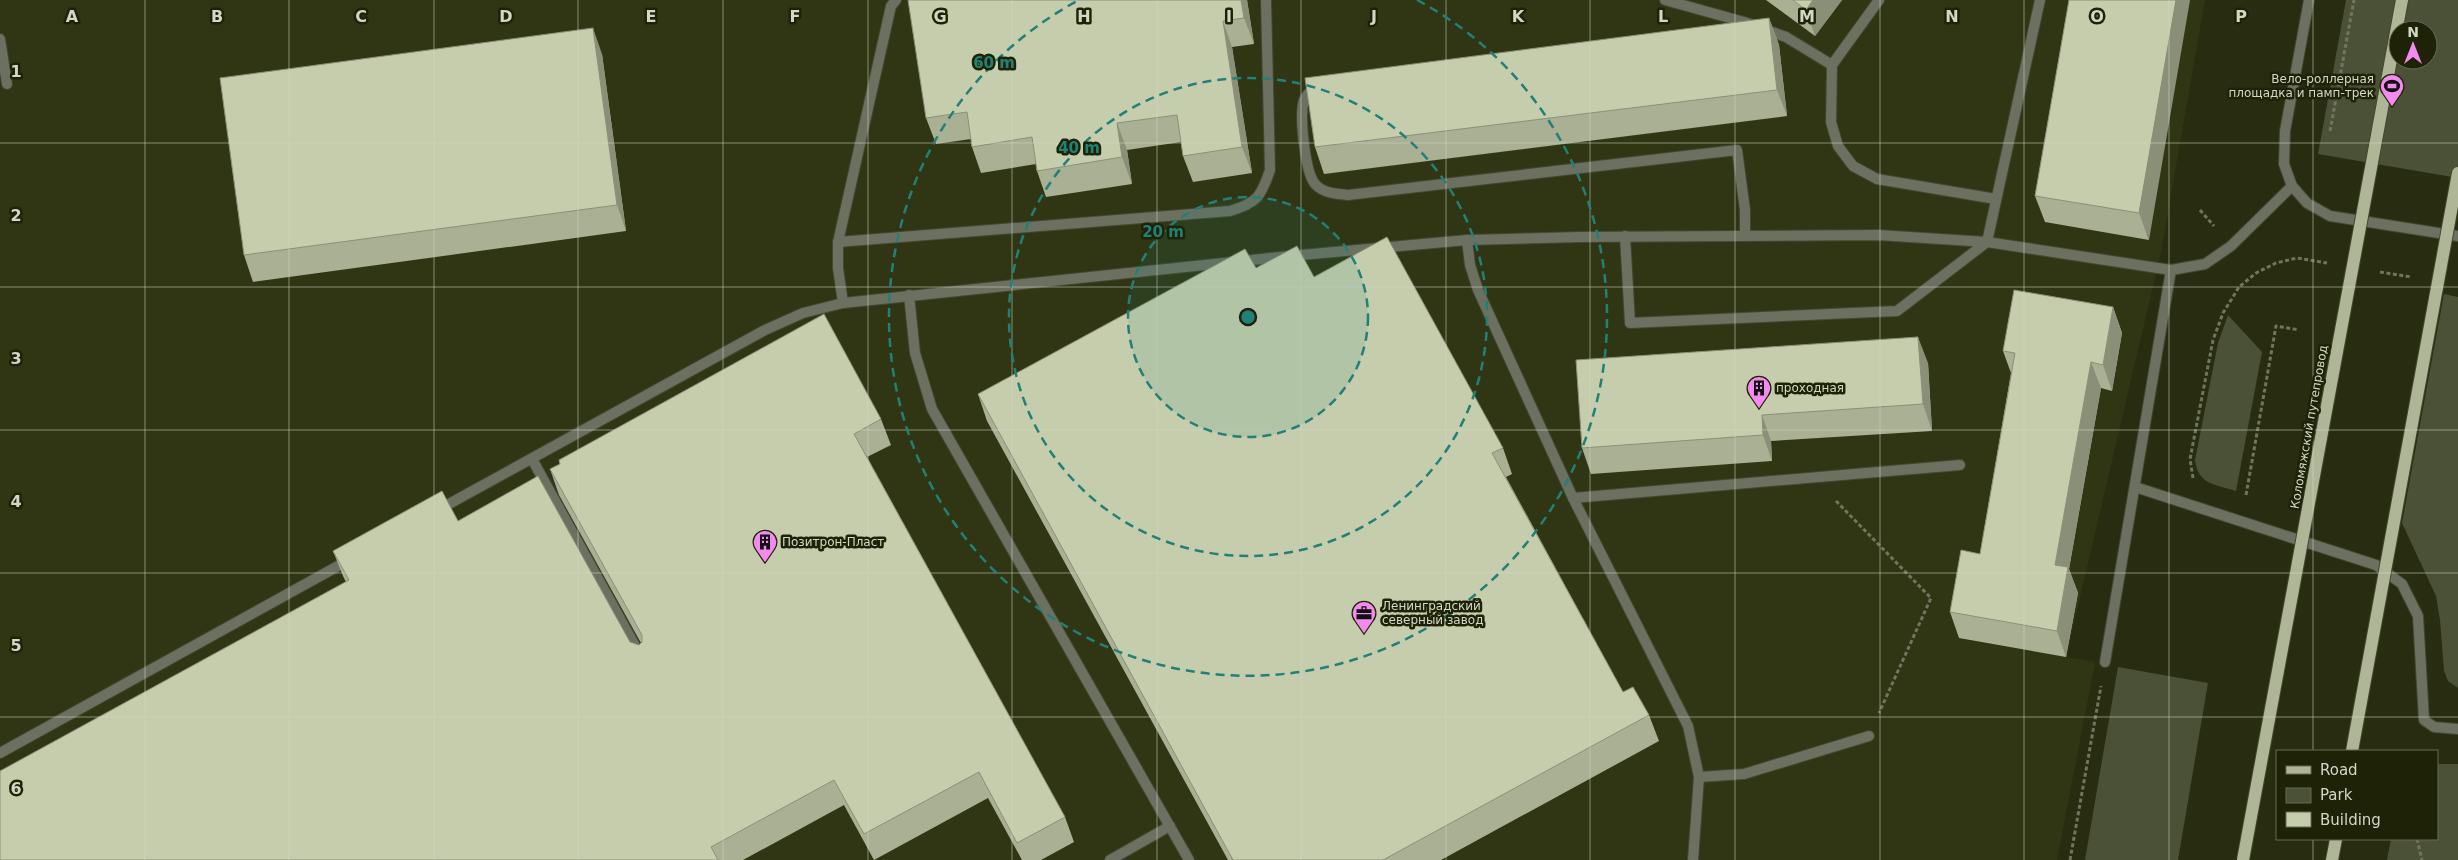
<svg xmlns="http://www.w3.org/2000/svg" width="2458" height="860" viewBox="0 0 2458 860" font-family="'DejaVu Sans',sans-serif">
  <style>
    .built { fill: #303614 }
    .green { fill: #4b5136; fill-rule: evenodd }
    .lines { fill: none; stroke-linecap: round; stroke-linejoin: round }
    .lane-casing { stroke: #43482e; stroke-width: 12 }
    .street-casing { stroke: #43482e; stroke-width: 12 }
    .primary-casing { stroke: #43482e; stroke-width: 14 }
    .path { stroke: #70755e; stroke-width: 3; stroke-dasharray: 4 2.5; stroke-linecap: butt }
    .lane { stroke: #6c7061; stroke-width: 10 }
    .street { stroke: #6c7061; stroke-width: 10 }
    .primary { stroke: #afb697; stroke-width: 12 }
    .primary-bridge-casing { stroke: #43482e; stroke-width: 14; stroke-linecap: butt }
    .primary-bridge { stroke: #afb697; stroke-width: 12 }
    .wall { fill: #a9b094 }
    .shaded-wall { fill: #8a9078 }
    .building { fill: #c5cdac; stroke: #8a9078 }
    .grid { fill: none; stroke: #d2d7c6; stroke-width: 1; stroke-opacity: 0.55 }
    .ring { fill: none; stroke: #228077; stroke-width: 2.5; stroke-dasharray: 9 6 }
    .labels { text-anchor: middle; stroke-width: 5; stroke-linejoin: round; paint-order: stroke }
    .poi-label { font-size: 12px; fill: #d2d7c6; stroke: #1e2307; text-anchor: start }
    .street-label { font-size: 12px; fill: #d2d7c6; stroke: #1e2307 }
    .grid-label { font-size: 16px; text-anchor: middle; font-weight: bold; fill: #d2d7c6; stroke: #1e2307; stroke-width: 5; stroke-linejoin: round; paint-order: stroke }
    .centre { fill: #228077; stroke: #1e2307; stroke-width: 2.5 }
    .ring-label { font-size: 15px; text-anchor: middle; font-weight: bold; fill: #228077; stroke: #1e2307; stroke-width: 5; stroke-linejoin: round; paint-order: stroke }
  </style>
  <rect width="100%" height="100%" fill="#282d11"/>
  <!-- built -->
  <path class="built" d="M 0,0 L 2205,0 L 2161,252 L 2066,657 L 2095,662 L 2057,860 L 0,860 Z"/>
  <!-- green -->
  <g class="green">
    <path d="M 2346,0 L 2458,0 L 2458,178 L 2318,154 ZM 2398,30 L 2428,30 L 2428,60 L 2398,60 Z"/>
    <path d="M 2444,294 L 2458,297 L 2458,688 L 2448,681 L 2444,671 L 2440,620 L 2436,596 L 2402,523 Z"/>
    <path d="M 2228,315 L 2262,352 L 2236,491 C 2215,484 2198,485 2195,460 L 2218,343 Z"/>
    <path d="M 2118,667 L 2208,683 L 2178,860 L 2085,860 Z"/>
    <path d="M 2437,764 L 2458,764 L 2458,860 L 2387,860 L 2391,839 L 2437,839 Z"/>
  </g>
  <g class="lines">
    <!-- lane casing -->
    <g class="lane-casing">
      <g id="lane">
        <path d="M 1665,0 L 1744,22 L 1786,37 L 1832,65"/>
        <path d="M 1879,0 L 1832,65 L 1831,122 L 1838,146 L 1853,166 L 1877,179 L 1996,199"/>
        <path d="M 0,39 L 7,84"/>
        <path d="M 1317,87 C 1312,90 1306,95 1304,100 C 1299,115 1305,172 1315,184 C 1323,193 1336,194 1348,195 L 1737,150 L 1745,210 L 1745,236"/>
        <path d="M 1625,236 L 1630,323 L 1897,311 L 1987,242 L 2040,0"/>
        <path d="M 1467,240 L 1470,265 L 1478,290 L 1573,498 L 1688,726 L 1699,777 L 1693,860"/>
        <path d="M 838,242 L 1230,211 C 1257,203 1261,197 1270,170 L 1266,0"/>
        <path d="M 909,295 L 915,353 L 932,409 L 1189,860"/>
        <path d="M 843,303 L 838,268 L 838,242 L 891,6 L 896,0"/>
        <path d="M 532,459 L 640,655"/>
        <path d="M 2135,487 L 2376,565 L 2402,584 L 2418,616 L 2424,720 L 2434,727 L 2458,729"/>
        <path d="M 1573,498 L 1960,465"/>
        <path d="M 438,510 L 765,330 L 803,313 L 843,303 L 1290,256 L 1467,240 L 1580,237 L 1878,235 L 1987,242 L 2171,270 L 2205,264 L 2231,246 L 2292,186"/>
        <path d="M 2105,662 L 2171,270"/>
        <path d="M 0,753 L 349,560"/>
        <path d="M 1699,777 L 1744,774 L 1869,736"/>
        <path d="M 1110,860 L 1170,826"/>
      </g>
    </g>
    <!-- street casing -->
    <g class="street-casing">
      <path id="street" d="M 2309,0 L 2285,131 L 2284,164 L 2292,186 L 2307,203 L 2330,216 L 2458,236"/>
    </g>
    <!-- primary casing -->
    <g class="primary-casing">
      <path id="primary" d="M 2332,860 L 2336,839"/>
    </g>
    <!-- path -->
    <g class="path">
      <path d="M 2330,131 L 2354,0"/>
      <path d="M 2200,210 L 2214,226"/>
      <path d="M 2380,272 L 2411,277"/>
      <path d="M 2193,478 L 2190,459 L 2213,340 L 2223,313 L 2239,287 L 2256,273 L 2276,263 L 2297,258 L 2327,263"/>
      <path d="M 2246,495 L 2276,326 L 2299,330"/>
      <path d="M 1836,501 L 1931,598 L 1879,713"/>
      <path d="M 2417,839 L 2422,860"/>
      <path d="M 2070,860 L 2101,686"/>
    </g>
    <!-- lane -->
    <use href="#lane" class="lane"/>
    <!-- street -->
    <use href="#street" class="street"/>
    <!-- primary -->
    <use href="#primary" class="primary"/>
    <!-- primary-bridge casing -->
    <g class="primary-bridge-casing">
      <g id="primary-bridge">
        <path d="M 2352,751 L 2458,173"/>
        <path d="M 2243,860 L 2402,0"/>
      </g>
    </g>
    <!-- primary-bridge -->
    <use href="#primary-bridge" class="primary-bridge"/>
  </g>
  <!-- wall -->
  <g class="wall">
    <path d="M 1247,0 L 1254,44 L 1232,47 L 1252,173 L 1193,182 L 1183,156 L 1181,142 L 1127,150 L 1132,184 L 1046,197 L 1037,171 L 1036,164 L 981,173 L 972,147 L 971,139 L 936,144 L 926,118 Z"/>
    <path d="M 1766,0 L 1842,0 L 1815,36 Z"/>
    <path d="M 2069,0 L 2149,240 L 2045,222 L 2035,196 Z"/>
    <path d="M 1769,18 L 1779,45 L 1787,116 L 1324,174 L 1315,147 Z"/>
    <path d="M 602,54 L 626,231 L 253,282 L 244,255 Z"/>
    <path d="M 1256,268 L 1314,277 L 1503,448 L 1512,474 L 1506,477 L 1623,692 L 1649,715 L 1659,741 L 1441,860 L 1228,860 L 987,421 L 978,394 Z"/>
    <path d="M 2113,307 L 2122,333 L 2112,391 L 2101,388 L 2069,569 L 2078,593 L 2066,657 L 1959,638 L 1950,612 L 1980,554 L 2011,373 L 2003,351 Z"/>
    <path d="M 1928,363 L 1932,431 L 1771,441 L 1772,461 L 1591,474 L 1582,448 Z"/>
    <path d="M 881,419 L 891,445 L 867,457 L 1065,817 L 1074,842 L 1041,860 L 1022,860 L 988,798 L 874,860 L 844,805 L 743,860 L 0,860 L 346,582 L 343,576 L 333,551 L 458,521 L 630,642 L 639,645 L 641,643 L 559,495 L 550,469 L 560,464 L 559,460 Z"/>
  </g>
  <!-- shaded-wall -->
  <g class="shaded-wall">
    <path d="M 1241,0 L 1247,0 L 1254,44 L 1244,18 Z"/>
    <path d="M 1813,0 L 1842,0 L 1815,36 L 1806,10 Z"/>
    <path d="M 2176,0 L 2190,0 L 2149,240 L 2139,213 Z"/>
    <path d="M 1769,18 L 1779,45 L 1787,116 L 1777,90 Z"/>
    <path d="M 1223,21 L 1232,47 L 1252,173 L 1242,147 Z"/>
    <path d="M 593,28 L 602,54 L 626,231 L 617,205 Z"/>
    <path d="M 1117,123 L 1127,150 L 1132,184 L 1122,157 Z"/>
    <path d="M 2113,307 L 2122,333 L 2112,391 L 2103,365 Z"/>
    <path d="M 1918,337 L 1928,363 L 1932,431 L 1923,404 Z"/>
    <path d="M 2091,362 L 2101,388 L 2069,569 L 2078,593 L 2066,657 L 2057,631 L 2055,565 Z"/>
    <path d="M 1762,415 L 1771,441 L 1772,461 L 1763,435 Z"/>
  </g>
  <!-- building -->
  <g class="building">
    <path d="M 908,0 L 1241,0 L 1244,18 L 1223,21 L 1242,147 L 1183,156 L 1177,115 L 1117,123 L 1122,157 L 1037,171 L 1032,137 L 972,147 L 967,112 L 926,118 Z"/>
    <path d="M 1793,0 L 1813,0 L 1806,10 Z"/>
    <path d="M 2069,0 L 2176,0 L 2139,213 L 2035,196 Z"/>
    <path d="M 1769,18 L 1777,90 L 1315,147 L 1305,78 Z"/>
    <path d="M 593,28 L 617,205 L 244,255 L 220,78 Z"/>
    <path d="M 1387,237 L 1503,448 L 1492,453 L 1623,692 L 1633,687 L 1649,715 L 1383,860 L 1233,860 L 978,394 L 1245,249 L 1256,268 L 1297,246 L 1314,277 Z"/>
    <path d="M 2014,290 L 2113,307 L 2103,365 L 2091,362 L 2055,565 L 2068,567 L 2057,631 L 1950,612 L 1961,550 L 1980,554 L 2015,353 L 2003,351 Z"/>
    <path d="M 824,314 L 881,419 L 854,434 L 1065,817 L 1017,843 L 979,772 L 864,834 L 834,780 L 711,847 L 718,860 L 0,860 L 0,771 L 349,580 L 333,551 L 442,491 L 458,521 L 538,476 L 630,642 L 639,645 L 642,642 L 642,635 L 550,469 L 560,464 L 559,460 Z"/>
    <path d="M 1918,337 L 1923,404 L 1762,415 L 1763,435 L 1582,448 L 1576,360 Z"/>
  </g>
  <!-- grid -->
  <path class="grid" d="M 145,0 L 145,860M 289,0 L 289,860M 434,0 L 434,860M 578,0 L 578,860M 723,0 L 723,860M 868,0 L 868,860M 1012,0 L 1012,860M 1157,0 L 1157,860M 1301,0 L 1301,860M 1446,0 L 1446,860M 1590,0 L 1590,860M 1735,0 L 1735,860M 1880,0 L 1880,860M 2024,0 L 2024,860M 2169,0 L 2169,860M 2313,0 L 2313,751M 0,143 L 2458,143M 0,287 L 2458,287M 0,430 L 2458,430M 0,573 L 2458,573M 0,717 L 2458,717M 2313,839 L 2313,860"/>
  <!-- distance rings -->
  <circle cx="1248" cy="317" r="120" fill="#228077" fill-opacity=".12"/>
  <g class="ring">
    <circle cx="1248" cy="317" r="120"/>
    <circle cx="1248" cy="317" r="239"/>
    <path d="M1417 0A359 359 0 1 1 1079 0"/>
  </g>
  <!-- icons -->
  <defs>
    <g id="stadium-pin" transform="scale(1.25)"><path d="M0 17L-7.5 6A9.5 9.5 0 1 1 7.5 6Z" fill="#f489f0" stroke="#1e2307"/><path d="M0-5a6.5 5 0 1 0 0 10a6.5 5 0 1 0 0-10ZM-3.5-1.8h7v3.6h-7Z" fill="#111"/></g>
    <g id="building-pin" transform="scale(1.25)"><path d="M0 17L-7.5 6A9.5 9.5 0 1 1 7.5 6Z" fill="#f489f0" stroke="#1e2307"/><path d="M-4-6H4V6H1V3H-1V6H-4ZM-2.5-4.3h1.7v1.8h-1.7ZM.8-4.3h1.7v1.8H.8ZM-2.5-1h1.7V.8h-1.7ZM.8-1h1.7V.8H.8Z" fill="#111"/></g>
    <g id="office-pin" transform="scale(1.25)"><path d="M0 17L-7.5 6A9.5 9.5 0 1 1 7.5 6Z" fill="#f489f0" stroke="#1e2307"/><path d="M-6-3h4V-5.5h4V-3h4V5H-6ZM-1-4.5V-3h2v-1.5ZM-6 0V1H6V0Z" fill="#111"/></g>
  </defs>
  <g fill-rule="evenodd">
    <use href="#stadium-pin" x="2392" y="86"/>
    <use href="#building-pin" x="1759" y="388"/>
    <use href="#building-pin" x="765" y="542"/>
    <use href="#office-pin" x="1364" y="613"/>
  </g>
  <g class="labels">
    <!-- poi labels -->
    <g class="poi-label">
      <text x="2374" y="83" text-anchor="end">Вело-роллерная<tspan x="2374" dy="14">площадка и памп-трек</tspan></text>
      <text x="1776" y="392">проходная</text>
      <text x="782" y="546">Позитрон-Пласт</text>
      <text x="1382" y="610">Ленинградский<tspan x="1382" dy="14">северный завод</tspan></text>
    </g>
    <!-- street labels -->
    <g class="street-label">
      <text transform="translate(2309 427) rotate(-80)" y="4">Коломяжский путепровод</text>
    </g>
  </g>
  <g class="grid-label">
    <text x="72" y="22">A</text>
    <text x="217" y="22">B</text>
    <text x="361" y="22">C</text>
    <text x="506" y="22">D</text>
    <text x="651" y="22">E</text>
    <text x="795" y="22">F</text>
    <text x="940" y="22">G</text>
    <text x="1084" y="22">H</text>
    <text x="1229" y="22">I</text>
    <text x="1374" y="22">J</text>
    <text x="1518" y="22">K</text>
    <text x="1663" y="22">L</text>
    <text x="1807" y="22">M</text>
    <text x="1952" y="22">N</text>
    <text x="2097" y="22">O</text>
    <text x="2241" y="22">P</text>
    <text x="16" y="77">1</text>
    <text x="16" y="221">2</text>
    <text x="16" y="364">3</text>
    <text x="16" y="507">4</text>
    <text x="16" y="651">5</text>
    <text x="16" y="794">6</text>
  </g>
  <circle cx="1248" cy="317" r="8" class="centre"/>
  <g class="ring-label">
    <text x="994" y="68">60 m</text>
    <text x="1079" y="153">40 m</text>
    <text x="1163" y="237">20 m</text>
  </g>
  <!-- legend -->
  <rect x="2276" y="750" width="162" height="90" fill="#1e2307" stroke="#666b53"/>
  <rect x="2286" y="766" width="25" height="8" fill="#afb697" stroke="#666b53"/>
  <text x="2320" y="775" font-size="15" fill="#d2d7c6">Road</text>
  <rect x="2286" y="788" width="25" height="15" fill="#4b5136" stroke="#666b53"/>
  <text x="2320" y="800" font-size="15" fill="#d2d7c6">Park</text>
  <rect x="2286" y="812" width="25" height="15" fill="#c5cdac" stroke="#666b53"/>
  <text x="2320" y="825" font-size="15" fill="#d2d7c6">Building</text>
  <!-- north arrow -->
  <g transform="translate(2413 45)"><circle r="24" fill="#1e2307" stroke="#666b53"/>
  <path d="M0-4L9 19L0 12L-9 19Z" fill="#f489f0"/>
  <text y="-8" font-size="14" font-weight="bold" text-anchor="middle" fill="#d2d7c6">N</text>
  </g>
</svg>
